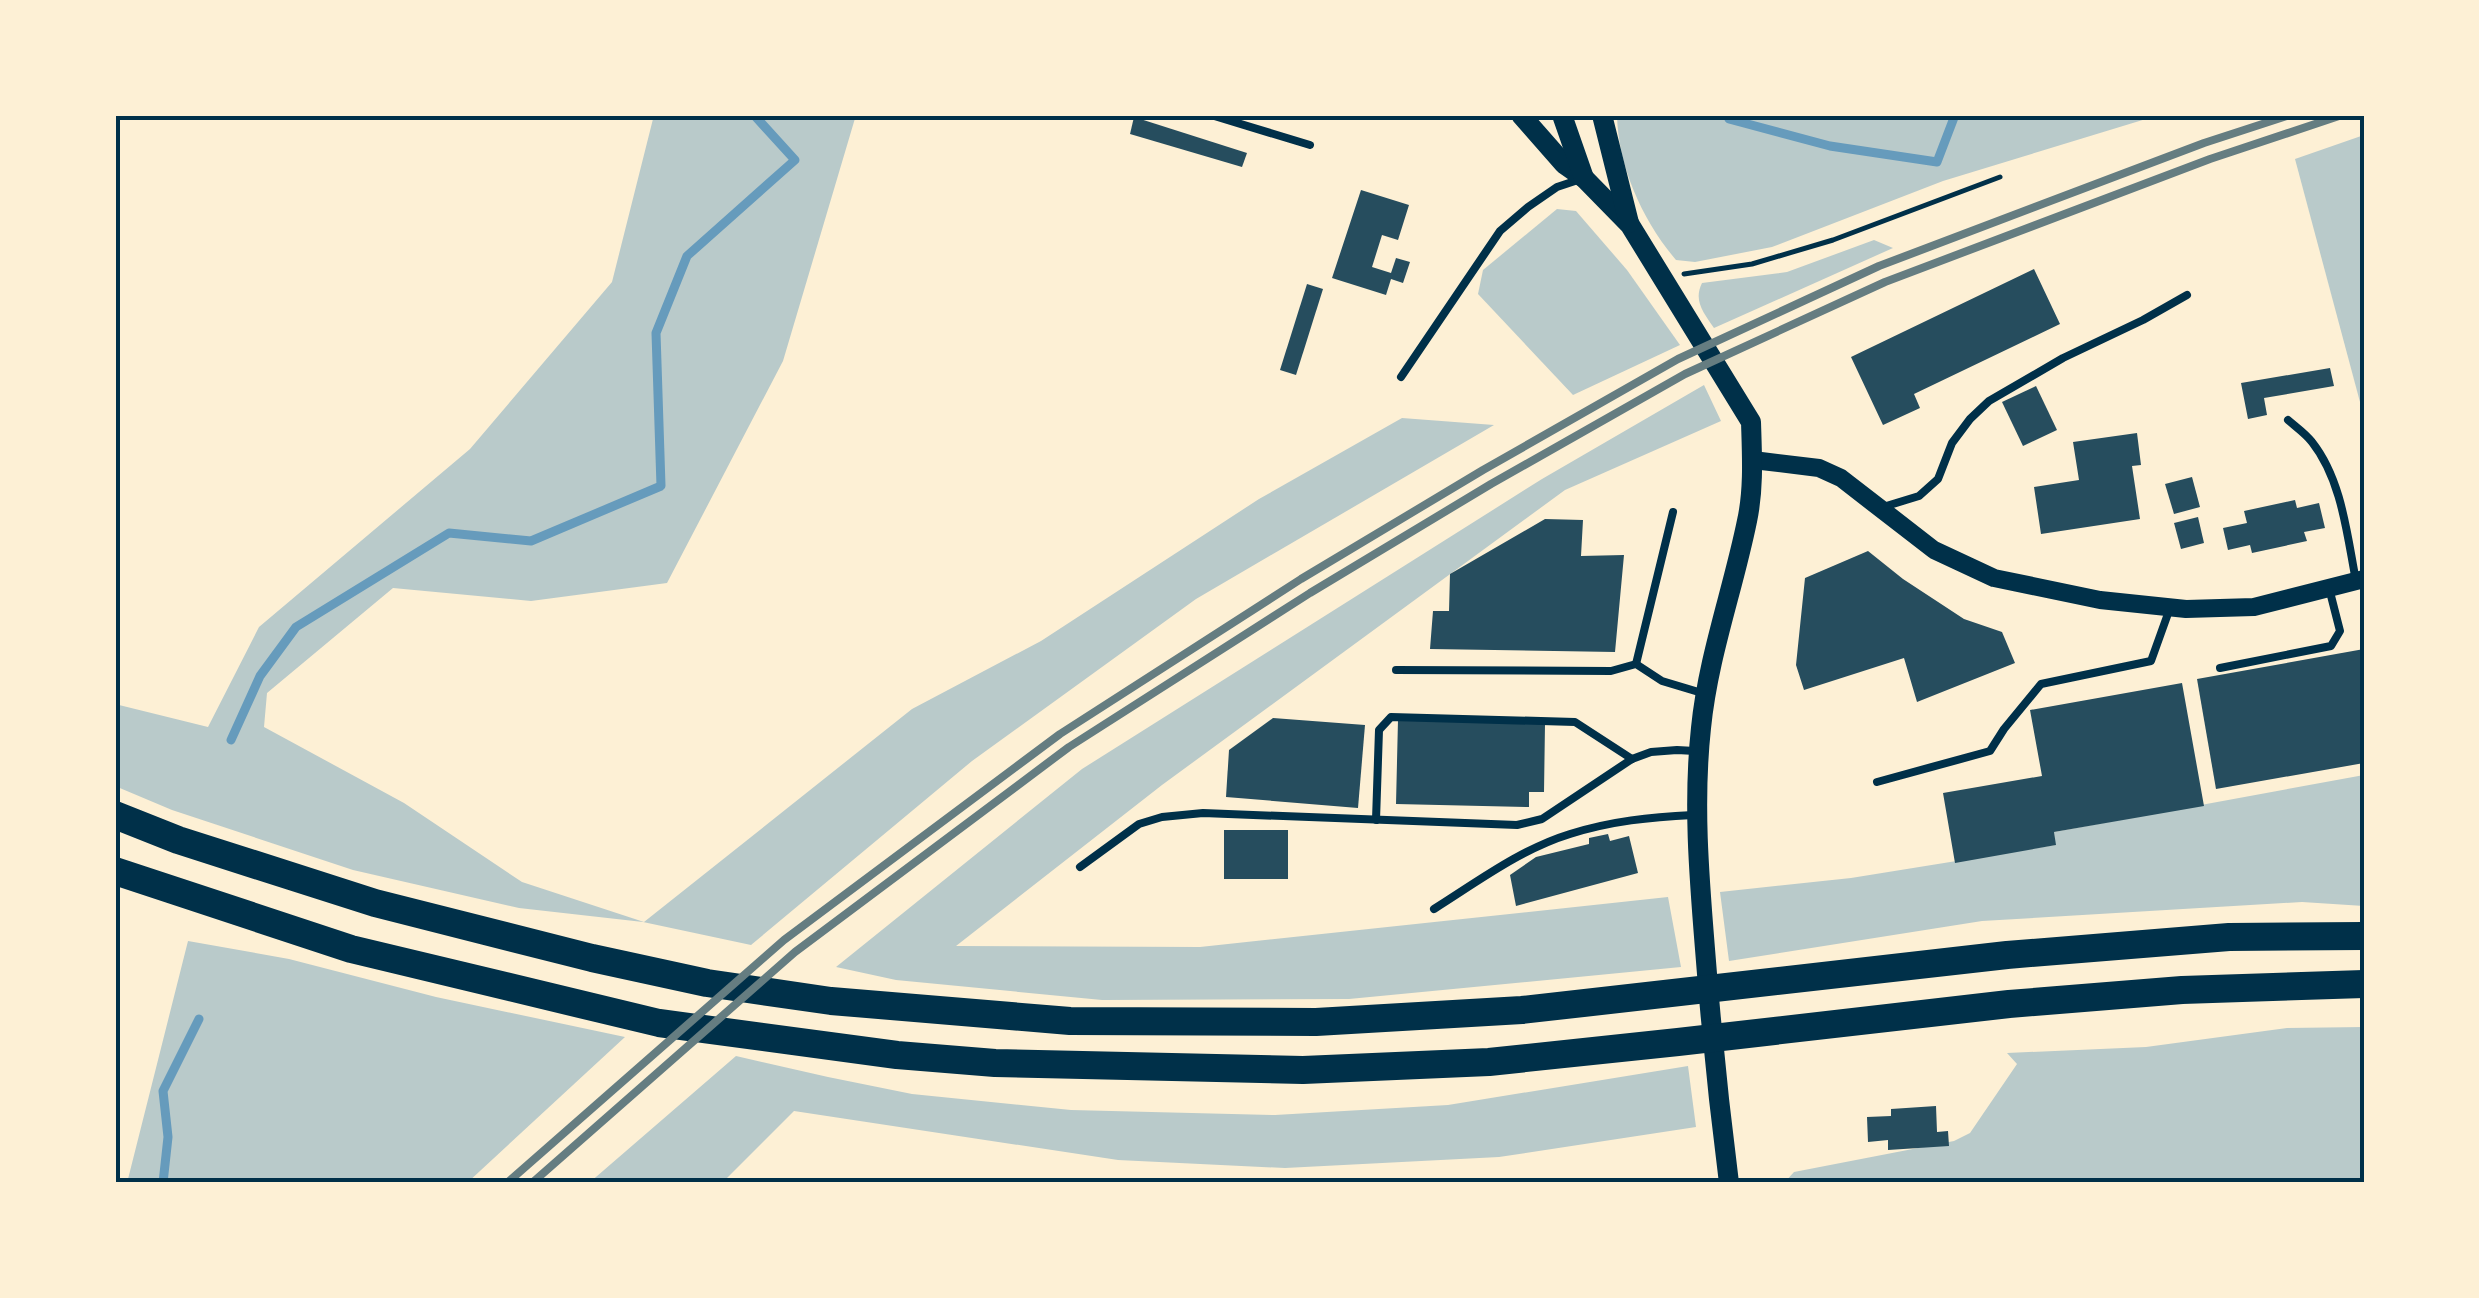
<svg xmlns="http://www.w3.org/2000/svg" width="2479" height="1298" viewBox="0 0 2479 1298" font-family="Overpass,sans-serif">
<rect width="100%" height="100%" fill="#fdf0d5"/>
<g fill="#b9caca">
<path d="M 654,115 L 856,115 L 783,361 L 667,583 L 531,601 L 393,588 L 267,693 L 264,727 L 404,803 L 522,882 L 644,922 L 912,709 L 1041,641 L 1259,499 L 1402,418 L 1494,425 L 1196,599 L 972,761 L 751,945 L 643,922 L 519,908 L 353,870 L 172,810 L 115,786 L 115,704 L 208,727 L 259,627 L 470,449 L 612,282 Z"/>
<path d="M 1617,115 L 2159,115 L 1943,181 L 1772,247 L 1695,262 L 1676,260 C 1643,221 1618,167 1617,115 Z"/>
<path d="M 2364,135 L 2364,417 L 2295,159 Z"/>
<path d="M 1557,209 L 1576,211 L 1627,270 L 1680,345 L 1573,395 L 1478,294 L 1483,270 Z"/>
<path d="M 1874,240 L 1893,248 L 1714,328 C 1704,313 1693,301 1702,283 L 1787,272 Z"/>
<path d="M 1704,385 L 1721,421 L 1565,490 L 1162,785 L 956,946 L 1200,947 L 1668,897 L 1681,967 L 1349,999 L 1102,1000 L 896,980 L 836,967 L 1082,769 L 1542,479 Z"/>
<path d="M 2364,775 L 2364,906 L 2302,902 L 1982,921 L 1729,961 L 1720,892 L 1851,878 L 2055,845 L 2054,832 Z"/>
<path d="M 188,941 L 289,959 L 436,997 L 625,1037 L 467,1183 L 127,1183 Z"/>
<path d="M 2364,1027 L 2364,1183 L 1784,1183 L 1794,1172 L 1954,1141 L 1970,1133 L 2017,1064 L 2007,1053 L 2146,1047 L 2287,1028 Z"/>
<path d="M 736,1056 L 828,1077 L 912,1094 L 1071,1110 L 1275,1115 L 1448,1105 L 1688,1066 L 1696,1127 L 1499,1157 L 1285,1168 L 1118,1160 L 794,1111 L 722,1183 L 589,1183 Z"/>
</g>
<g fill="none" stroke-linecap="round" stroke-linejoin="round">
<g stroke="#669bbc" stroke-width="9">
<path d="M 1729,119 L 1830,146 L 1937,162 L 1955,115"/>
<path d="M 231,740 L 260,676 L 296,627 L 449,533 L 531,541 L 661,486 L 656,333 L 687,256 L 795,160 L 754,115"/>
<path d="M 163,1183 L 168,1137 L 163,1091 L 199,1019"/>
</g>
</g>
<g fill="#264d5e">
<path d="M 1134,117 L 1247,153 L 1242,167 L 1130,134 Z"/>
<path d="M 1361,190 L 1409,205 L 1398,240 L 1382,235 L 1372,267 L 1391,273 L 1396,258 L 1410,262 L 1403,283 L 1391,279 L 1386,295 L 1332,278 Z"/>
<path d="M 2034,269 L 2060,324 L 1914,394 L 1920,408 L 1883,425 L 1851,357 Z"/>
<path d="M 1307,284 L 1323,289 L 1296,375 L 1280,370 Z"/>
<path d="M 2330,368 L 2334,386 L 2264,398 L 2267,415 L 2248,419 L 2241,383 Z"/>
<path d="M 2036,386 L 2057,430 L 2023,446 L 2002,402 Z"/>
<path d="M 2137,433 L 2141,465 L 2132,466 L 2140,519 L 2041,534 L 2034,487 L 2079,480 L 2073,442 Z"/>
<path d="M 2192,477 L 2200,507 L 2174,514 L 2165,484 Z"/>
<path d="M 2295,500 L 2297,508 L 2319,503 L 2325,528 L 2304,532 L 2307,541 L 2252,553 L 2250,545 L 2228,550 L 2223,528 L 2247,523 L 2244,511 Z"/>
<path d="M 2198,517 L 2204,543 L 2181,549 L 2174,523 Z"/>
<path d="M 1545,519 L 1583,520 L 1581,556 L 1624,555 L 1615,652 L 1430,649 L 1433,611 L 1449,611 L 1450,574 Z"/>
<path d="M 1868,551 L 1903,579 L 1964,619 L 2002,632 L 2015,663 L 1917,702 L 1904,658 L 1804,690 L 1796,665 L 1805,578 Z"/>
<path d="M 2364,649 L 2364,763 L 2216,789 L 2197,679 Z"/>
<path d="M 2182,683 L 2204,806 L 2054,832 L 2056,845 L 1955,863 L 1943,793 L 2042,776 L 2030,710 Z"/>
<path d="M 1273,718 L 1365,725 L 1358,808 L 1226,797 L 1229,750 Z"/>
<path d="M 1398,720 L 1545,724 L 1544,792 L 1529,792 L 1529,807 L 1396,804 Z"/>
<rect x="1224" y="830" width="64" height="49"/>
<path d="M 1608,834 L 1610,841 L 1629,836 L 1638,873 L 1516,906 L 1510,875 L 1536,857 L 1589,844 L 1589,838 Z"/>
<path d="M 1936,1106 L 1937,1132 L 1948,1131 L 1949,1146 L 1888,1150 L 1888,1140 L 1868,1142 L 1867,1117 L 1891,1116 L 1891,1109 Z"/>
</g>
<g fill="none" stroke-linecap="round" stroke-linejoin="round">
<path stroke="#003049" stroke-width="5" d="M 1684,274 L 1752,264 L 1833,240 L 2000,177"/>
<g stroke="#003049" stroke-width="8">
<path d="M 1211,115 L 1310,145"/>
<path d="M 1401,377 L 1500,231 L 1528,207 L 1557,187 L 1578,180"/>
<path d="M 2288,420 C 2296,427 2306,434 2312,442 C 2342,480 2347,535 2356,581"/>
<path d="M 1883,507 L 1919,496 L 1938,479 L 1952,443 L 1970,419 L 1989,401 L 2063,358 L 2143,320 L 2187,295"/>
<path d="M 1636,664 L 1673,512"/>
<path d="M 2220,668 L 2331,646 L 2340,631 L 2329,588"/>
<path d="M 1396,670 L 1611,671 L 1636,664 L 1662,681 L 1702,693"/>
<path d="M 1877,782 L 1990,751 L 2004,729 L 2041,684 L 2151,661 L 2170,608"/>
<path d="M 1376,820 L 1379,730 L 1391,717 L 1575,722 L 1632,759"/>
<path d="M 1080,867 L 1139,824 L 1162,817 L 1203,813 L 1517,825 L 1542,819 L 1632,759 L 1651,752 L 1677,750 L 1695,751"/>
<path d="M 1434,909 C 1477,882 1521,849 1570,834 C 1611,821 1651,817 1693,815"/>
</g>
<path stroke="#003049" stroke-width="18" d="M 1753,460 L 1819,468 L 1841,478 L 1934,550 L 1994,578 L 2100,600 L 2186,609 L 2254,607 L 2364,579"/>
<g stroke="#003049" stroke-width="20">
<path d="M 1521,115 L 1564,164 L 1584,178 L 1630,225 L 1751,422 C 1752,455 1754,489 1747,521 C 1733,590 1708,657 1701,728 C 1693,802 1699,875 1705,949 C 1711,1027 1719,1105 1729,1183"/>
<path d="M 1562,115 L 1584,178"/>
<path d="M 1602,115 L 1629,223"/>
</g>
<g stroke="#003049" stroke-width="28">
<path d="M 115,815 L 178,840 L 375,903 L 592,958 L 707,983 L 831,1001 L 1070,1021 L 1316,1022 L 1522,1010 L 2007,955 L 2229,937 L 2364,936"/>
<path d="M 115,871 L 351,949 L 659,1023 L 897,1055 L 995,1063 L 1303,1070 L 1489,1062 L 1678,1042 L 2009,1004 L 2182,990 L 2364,984"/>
</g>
<g stroke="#657d81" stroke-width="8">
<path d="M 507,1183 L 784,940 L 1060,734 L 1301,579 L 1483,470 L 1678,359 L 1879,266 L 2204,143 L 2290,115"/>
<path d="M 532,1183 L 795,952 L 1069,747 L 1310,593 L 1491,484 L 1685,374 L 1885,282 L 2210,159 L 2342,115"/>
</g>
</g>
<rect width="2479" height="1298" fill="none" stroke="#fdf0d5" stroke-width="235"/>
<rect x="118" y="118" width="2244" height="1062" fill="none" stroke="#003049" stroke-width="4"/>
</svg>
